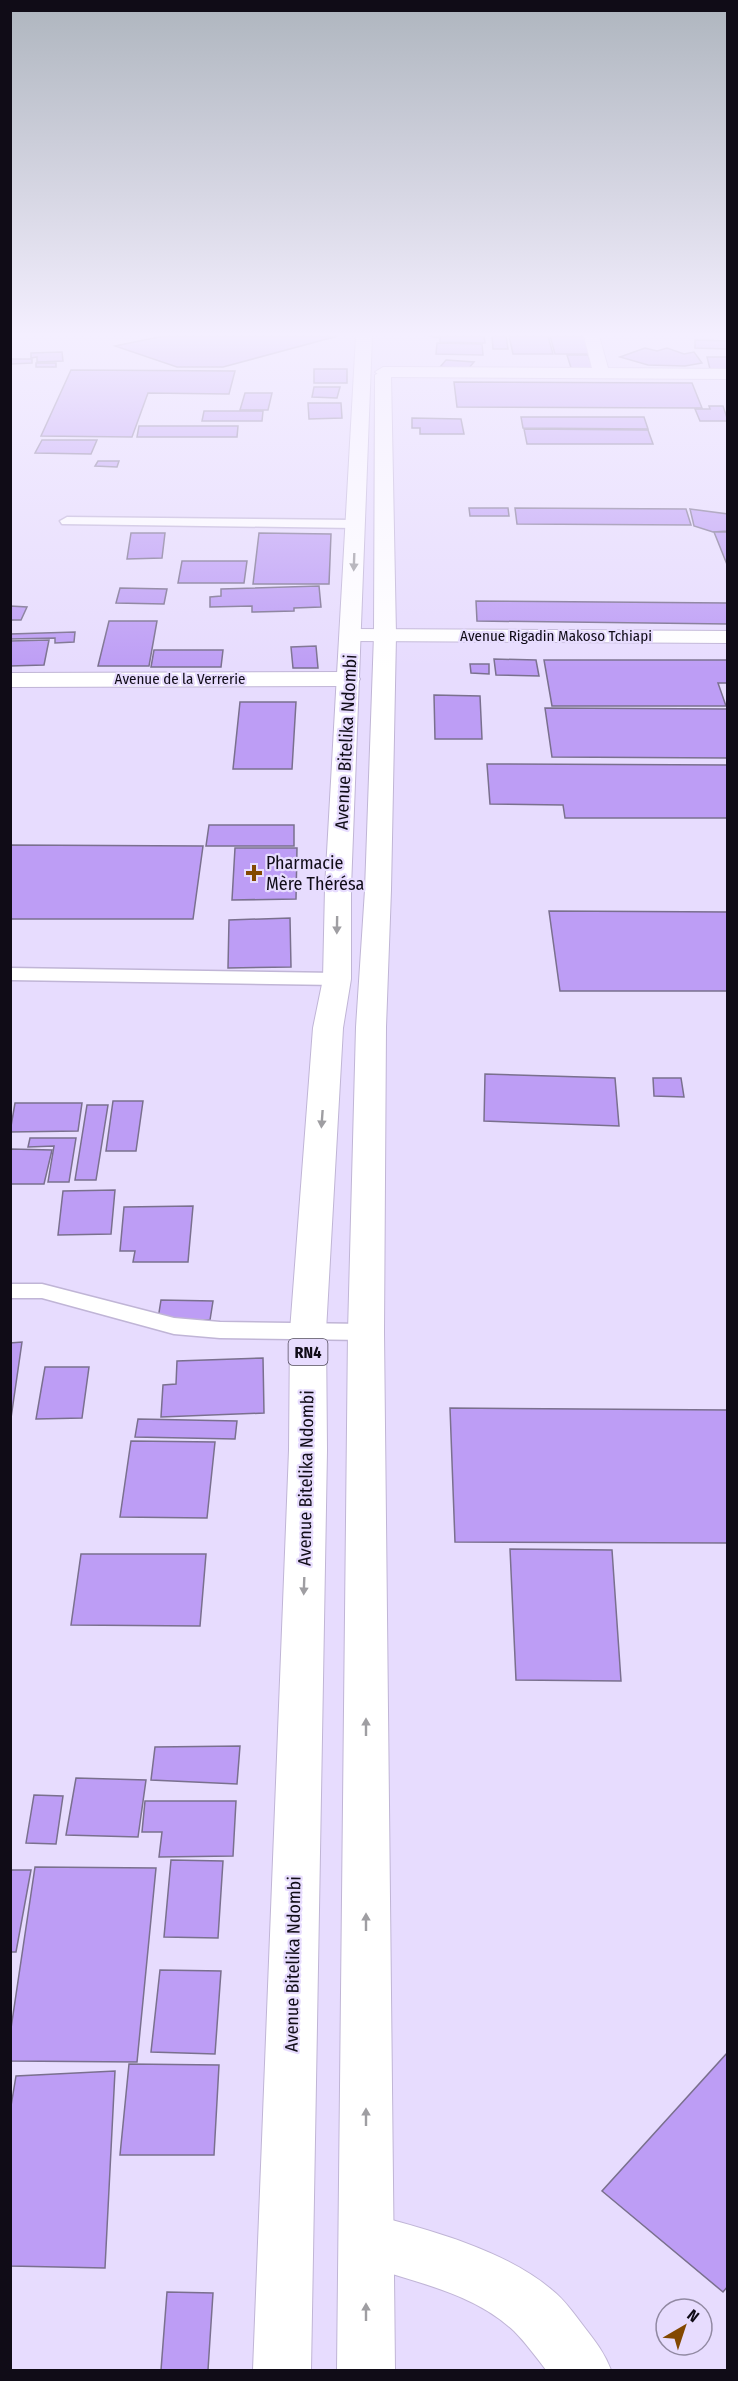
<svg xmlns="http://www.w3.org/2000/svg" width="738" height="2381" viewBox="0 0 738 2381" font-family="'Fira Sans Condensed',sans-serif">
<rect width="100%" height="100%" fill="#e7dcfe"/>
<g fill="#bd9df5" stroke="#7a708e" stroke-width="1.5">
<path d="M 164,336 L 338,336 L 223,367 L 177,367 L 115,346 Z"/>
<path d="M 429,336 L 484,336 L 485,343 L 440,342 L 440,338 Z"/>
<path d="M 492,336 L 506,336 L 508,349 L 493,349 Z"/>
<path d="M 509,336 L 548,336 L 553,354 L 513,354 Z"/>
<path d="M 550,336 L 589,336 L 595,354 L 555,354 Z"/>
<path d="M 695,340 L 728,341 L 728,349 L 695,348 Z"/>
<path d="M 437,343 L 482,344 L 483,355 L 436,354 Z"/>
<path d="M 645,348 L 657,351 L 667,348 L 684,354 L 694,352 L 702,363 L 685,366 L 648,365 L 620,357 Z"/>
<path d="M 62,352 L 63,361 L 37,362 L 37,357 L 31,358 L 31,353 Z"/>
<path d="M 567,355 L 588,355 L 594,371 L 572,371 Z"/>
<path d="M 707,357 L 728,357 L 728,370 L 710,369 Z"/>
<path d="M 10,359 L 32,359 L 32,363 L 10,364 Z"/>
<path d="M 446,360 L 474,362 L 468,369 L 440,367 Z"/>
<rect x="36" y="363" width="20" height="4"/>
<rect x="314" y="369" width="33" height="14"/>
<path d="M 71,370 L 235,371 L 229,394 L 148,393 L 132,437 L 41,436 Z"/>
<path d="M 454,382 L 692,383 L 702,408 L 457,407 Z"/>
<path d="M 314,387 L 340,387 L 337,398 L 312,397 Z"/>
<path d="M 245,393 L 272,393 L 268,410 L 240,410 Z"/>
<path d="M 308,403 L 341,403 L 342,418 L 309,419 Z"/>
<path d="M 709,406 L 723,406 L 728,421 L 700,421 L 695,409 L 710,409 Z"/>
<path d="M 204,411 L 263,411 L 262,421 L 202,421 Z"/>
<path d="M 521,417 L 644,417 L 648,429 L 523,428 Z"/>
<path d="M 412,418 L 461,419 L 464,434 L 420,434 L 420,428 L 412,428 Z"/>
<path d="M 139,426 L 238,426 L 237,437 L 137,437 Z"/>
<path d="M 524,429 L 648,430 L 653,444 L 527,444 Z"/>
<path d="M 42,440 L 97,440 L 91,454 L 35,453 Z"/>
<path d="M 98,461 L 119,461 L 117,467 L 95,466 Z"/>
<path d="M 469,508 L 508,508 L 509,516 L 470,516 Z"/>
<path d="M 515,508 L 686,509 L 691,525 L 517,524 Z"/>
<path d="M 690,509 L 728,514 L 728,531 L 713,532 L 694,526 Z"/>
<path d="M 714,532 L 728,532 L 728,567 Z"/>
<path d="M 131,533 L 165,533 L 162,558 L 127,559 Z"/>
<path d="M 259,533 L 331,534 L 329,584 L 253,584 Z"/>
<path d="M 182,561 L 247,561 L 244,583 L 178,583 Z"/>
<path d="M 319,586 L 321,607 L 294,608 L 294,611 L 252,612 L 252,606 L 210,607 L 210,597 L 221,596 L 221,589 Z"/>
<path d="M 120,588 L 167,589 L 164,604 L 116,603 Z"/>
<path d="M 476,601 L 728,603 L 728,624 L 477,621 Z"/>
<path d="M 10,606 L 27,607 L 21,620 L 10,620 Z"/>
<path d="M 109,621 L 157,621 L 149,666 L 98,666 Z"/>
<path d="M 75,632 L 74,642 L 55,643 L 55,638 L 10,639 L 10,634 Z"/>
<path d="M 49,640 L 44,665 L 10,666 L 10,641 Z"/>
<path d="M 316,646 L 318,668 L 293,668 L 291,647 Z"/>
<path d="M 154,650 L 223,650 L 221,667 L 151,667 Z"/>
<path d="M 494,659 L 536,660 L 539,676 L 496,675 Z"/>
<path d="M 544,660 L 727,660 L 728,683 L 718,683 L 726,706 L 552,706 Z"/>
<path d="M 470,664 L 489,664 L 489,674 L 471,673 Z"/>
<path d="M 434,695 L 480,696 L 482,739 L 435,739 Z"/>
<path d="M 240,702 L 296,702 L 292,769 L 233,769 Z"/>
<path d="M 545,708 L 727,709 L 728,758 L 552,757 Z"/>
<path d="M 487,764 L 728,765 L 728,818 L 565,818 L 563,805 L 490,804 Z"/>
<path d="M 209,825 L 294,825 L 294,846 L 206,846 Z"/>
<path d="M 10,845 L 203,846 L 193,919 L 10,919 Z"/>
<path d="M 235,848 L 297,848 L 296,899 L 232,900 Z"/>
<path d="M 549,911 L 728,912 L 728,991 L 560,991 Z"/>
<path d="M 290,918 L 291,967 L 228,968 L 229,920 Z"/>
<path d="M 485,1074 L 615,1078 L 619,1126 L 484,1121 Z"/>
<path d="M 653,1078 L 681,1078 L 684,1097 L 654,1096 Z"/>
<path d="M 113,1101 L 143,1101 L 136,1151 L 106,1151 Z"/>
<path d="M 15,1103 L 82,1103 L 78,1131 L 10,1132 Z"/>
<path d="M 87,1105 L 108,1105 L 96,1180 L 75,1180 Z"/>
<path d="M 30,1138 L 76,1138 L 69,1182 L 48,1182 L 54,1146 L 28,1147 Z"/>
<path d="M 10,1149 L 52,1150 L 44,1184 L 10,1184 Z"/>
<path d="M 115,1190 L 111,1234 L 58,1235 L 63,1191 Z"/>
<path d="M 193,1206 L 188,1262 L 133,1262 L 135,1251 L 120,1251 L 124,1207 Z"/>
<path d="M 161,1300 L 213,1301 L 210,1320 L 158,1319 Z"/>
<path d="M 22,1342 L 10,1425 L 10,1343 Z"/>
<path d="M 263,1358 L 264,1413 L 161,1417 L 163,1385 L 176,1384 L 177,1361 Z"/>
<path d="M 45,1367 L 89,1367 L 82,1418 L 36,1419 Z"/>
<path d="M 450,1408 L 728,1410 L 728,1543 L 455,1542 Z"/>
<path d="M 138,1419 L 237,1421 L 235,1439 L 135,1437 Z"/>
<path d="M 131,1441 L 215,1442 L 207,1518 L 120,1517 Z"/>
<path d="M 510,1549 L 612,1550 L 621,1681 L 516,1680 Z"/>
<path d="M 81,1554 L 206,1554 L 200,1626 L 71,1625 Z"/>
<path d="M 240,1746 L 237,1784 L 151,1780 L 155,1747 Z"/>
<path d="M 76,1778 L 146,1780 L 138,1837 L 66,1835 Z"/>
<path d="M 34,1795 L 63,1796 L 56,1844 L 26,1843 Z"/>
<path d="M 145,1801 L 236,1801 L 233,1856 L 159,1857 L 162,1832 L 142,1832 Z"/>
<path d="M 171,1860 L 223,1861 L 218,1938 L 164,1937 Z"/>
<path d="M 35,1867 L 156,1868 L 137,2062 L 10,2061 L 10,2035 Z"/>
<path d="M 10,1870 L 31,1870 L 16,1952 L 10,1952 Z"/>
<path d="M 160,1970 L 221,1971 L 215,2054 L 151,2052 Z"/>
<path d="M 728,2052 L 728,2286 L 723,2292 L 602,2191 Z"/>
<path d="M 129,2064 L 219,2065 L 214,2155 L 120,2155 Z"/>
<path d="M 115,2071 L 105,2268 L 10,2266 L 10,2112 L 16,2076 Z"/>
<path d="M 167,2292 L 213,2293 L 208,2370 L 161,2370 Z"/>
</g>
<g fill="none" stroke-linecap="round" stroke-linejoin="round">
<defs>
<g id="service">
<path d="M 67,517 L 355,520 L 362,524 L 355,528 L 62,524 L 60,521 Z"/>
<path d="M 10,968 L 337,973 L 344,975 L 347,979 L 344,983 L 337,985 L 10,980 Z"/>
<path d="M 10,1284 L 42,1284 L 174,1318 L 220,1322 L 366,1324 L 375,1326 L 378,1332 L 375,1338 L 366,1340 L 220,1338 L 174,1334 L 42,1298 L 10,1298 Z"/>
</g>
<g id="minor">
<path d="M 584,336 L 599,336 L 608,368 L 728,369 L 728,379 L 383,377 L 375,372 L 383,367 L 592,368 Z"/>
<path d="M 349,672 L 357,674 L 360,679 L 357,684 L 349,686 L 10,687 L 10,673 Z"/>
</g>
<g id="tertiary">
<path d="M 351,629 L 728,631 L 728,643 L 351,641 L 343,640 L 340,635 L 343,630 Z"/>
<path d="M 366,2213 C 426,2229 504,2249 552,2290 C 565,2300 575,2315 585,2328 C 596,2342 605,2354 611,2370 L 546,2370 C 536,2357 526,2343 514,2331 C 468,2288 403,2281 347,2259 L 339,2240 L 347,2221 Z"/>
</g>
<g id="trunk">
<path d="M 356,336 L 372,336 L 351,888 L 351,979 L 343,1028 L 326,1331 L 327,1450 L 311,2370 L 253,2370 L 289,1450 L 290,1331 L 313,1028 L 323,979 L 325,888 Z"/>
<path d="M 383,370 L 391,375 L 396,635 L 391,890 L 386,1027 L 384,1332 L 395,2370 L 337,2370 L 348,1332 L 356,1027 L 365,890 L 374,635 L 375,375 Z"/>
</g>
</defs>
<use href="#service" stroke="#c0b5d6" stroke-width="3"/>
<use href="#minor" stroke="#c0b5d6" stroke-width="2"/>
<use href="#tertiary" stroke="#c0b5d6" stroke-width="2"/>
<use href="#trunk" stroke="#c0b5d6" stroke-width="2"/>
<use href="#service" fill="#fff" fill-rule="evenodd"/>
<use href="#minor" fill="#fff" fill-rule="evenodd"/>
<use href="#tertiary" fill="#fff" fill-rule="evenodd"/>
<use href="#trunk" fill="#fff" fill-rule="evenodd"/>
</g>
<defs><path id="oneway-solid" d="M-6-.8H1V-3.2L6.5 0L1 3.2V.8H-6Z" transform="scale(1.5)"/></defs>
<g fill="#9f9ea2">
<use href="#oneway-solid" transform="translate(354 562) rotate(92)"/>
<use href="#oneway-solid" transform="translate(337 925) rotate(91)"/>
<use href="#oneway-solid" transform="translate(322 1119) rotate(94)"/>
<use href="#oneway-solid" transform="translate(304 1586) rotate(92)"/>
<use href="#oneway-solid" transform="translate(366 1727) rotate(-90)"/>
<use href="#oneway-solid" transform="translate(366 1922) rotate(-90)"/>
<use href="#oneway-solid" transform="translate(366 2117) rotate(-90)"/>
<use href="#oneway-solid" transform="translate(366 2312) rotate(-90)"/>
</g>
<linearGradient id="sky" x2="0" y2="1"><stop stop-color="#aeb5be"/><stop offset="0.5" stop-color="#f4efff"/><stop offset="1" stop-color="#f4efff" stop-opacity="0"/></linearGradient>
<rect width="738" height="669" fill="url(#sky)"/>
<path fill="#834800" stroke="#e7dcfe" stroke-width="2" d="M251 864h6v6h6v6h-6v6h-6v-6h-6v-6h6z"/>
<g text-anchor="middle" stroke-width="4.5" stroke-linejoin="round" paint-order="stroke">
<g font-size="15" fill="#100c17" stroke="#e7dcfe">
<text x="556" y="641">Avenue Rigadin Makoso Tchiapi</text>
<text x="180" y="684">Avenue de la Verrerie</text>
</g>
<rect fill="#e7dcfe" stroke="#504a5c" stroke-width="1.5" x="288.5" y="1339" width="39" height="26" rx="4.5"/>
<g font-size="16" font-weight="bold" fill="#100c17">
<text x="308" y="1358">RN4</text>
</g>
<g font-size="18" fill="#100c17" stroke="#e7dcfe">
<text transform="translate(346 742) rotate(-87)" y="6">Avenue Bitelika Ndombi</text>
<text transform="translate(306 1478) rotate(-89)" y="6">Avenue Bitelika Ndombi</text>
<text transform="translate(293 1964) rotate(-89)" y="6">Avenue Bitelika Ndombi</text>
</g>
<g font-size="18" fill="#100c17" stroke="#e7dcfe" text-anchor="start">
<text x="266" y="869">Pharmacie<tspan x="266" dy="21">Mère Thérésa</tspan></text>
</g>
</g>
<rect width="738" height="2381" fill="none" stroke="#100c17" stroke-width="24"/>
<g transform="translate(684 2327) rotate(39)"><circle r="28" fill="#e7dcfe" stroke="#9189a2" stroke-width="1.5"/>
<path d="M0-4.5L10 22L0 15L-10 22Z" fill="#834800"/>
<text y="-9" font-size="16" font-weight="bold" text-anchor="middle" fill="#100c17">N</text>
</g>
</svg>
